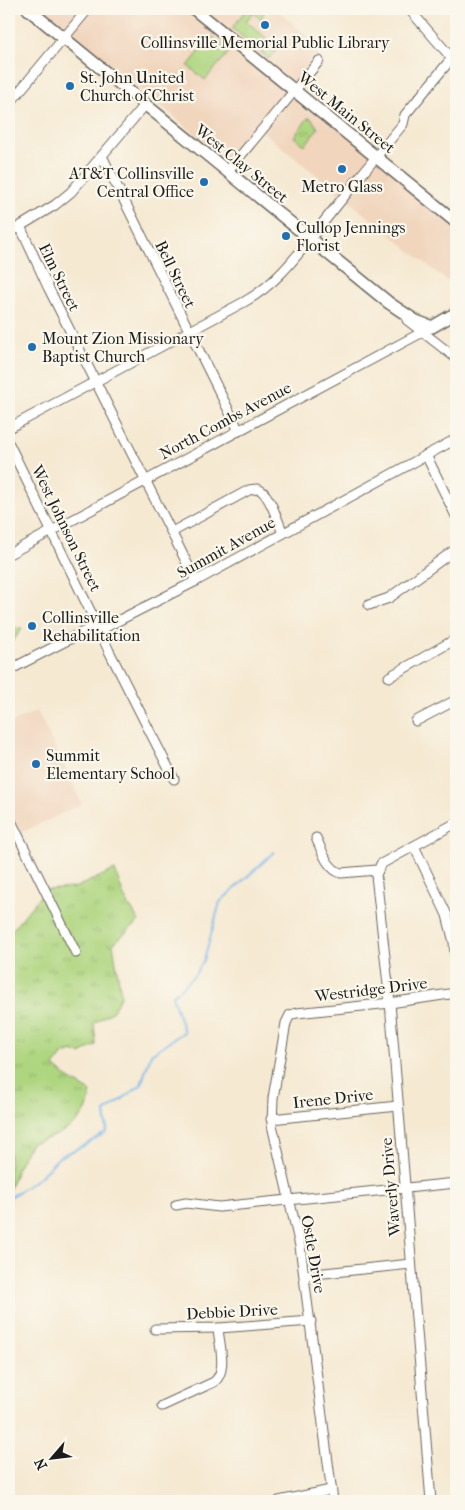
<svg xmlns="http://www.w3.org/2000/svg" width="465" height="1510" viewBox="0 0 465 1510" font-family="'IM FELL French Canon',serif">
<defs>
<pattern id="park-tufts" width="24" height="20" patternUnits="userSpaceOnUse" patternTransform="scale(1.25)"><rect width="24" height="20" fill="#aed57f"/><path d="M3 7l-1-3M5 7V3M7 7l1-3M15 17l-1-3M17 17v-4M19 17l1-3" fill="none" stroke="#95b66d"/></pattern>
</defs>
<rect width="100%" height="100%" fill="#fbf7ec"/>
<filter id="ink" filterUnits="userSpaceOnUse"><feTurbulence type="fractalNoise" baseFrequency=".02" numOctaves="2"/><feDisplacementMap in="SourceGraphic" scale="10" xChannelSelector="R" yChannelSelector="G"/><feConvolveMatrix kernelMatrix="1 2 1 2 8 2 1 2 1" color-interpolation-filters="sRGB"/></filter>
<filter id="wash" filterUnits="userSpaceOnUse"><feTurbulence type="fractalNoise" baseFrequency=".0096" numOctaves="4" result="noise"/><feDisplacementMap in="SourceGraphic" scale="20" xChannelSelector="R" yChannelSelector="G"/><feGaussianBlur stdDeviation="1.12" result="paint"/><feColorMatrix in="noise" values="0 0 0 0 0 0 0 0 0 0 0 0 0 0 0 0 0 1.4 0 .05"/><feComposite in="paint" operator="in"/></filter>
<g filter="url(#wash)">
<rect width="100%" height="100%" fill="#f5e9d2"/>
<g fill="#f1d5bd">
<path d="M 43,9 L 276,9 L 321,49 L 290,86 L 456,222 L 456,288 L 257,127 L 227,160 Z"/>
<path d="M 37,711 L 82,804 L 20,833 L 9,810 L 9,724 Z"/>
</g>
<g fill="#aed57f" stroke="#65784e">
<path d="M 247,9 L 257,10 L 259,9 L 264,12 L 261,19 L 253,13 L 246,21 L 276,46 L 275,52 L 269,59 L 232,28 Z"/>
<path d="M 212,36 L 230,51 L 205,80 L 188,66 Z"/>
<path d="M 13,628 L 22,629 L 10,645 L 9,630 Z"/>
</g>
<g fill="url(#park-tufts)" stroke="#65784e">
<path d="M 308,118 L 311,118 L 318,128 L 305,145 L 294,137 Z"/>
<path d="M 115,870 L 124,897 L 139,921 L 113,944 L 121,995 L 113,1011 L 94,1023 L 96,1045 L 80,1054 L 72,1051 L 62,1055 L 54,1066 L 69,1079 L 91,1092 C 90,1097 89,1103 87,1108 C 78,1128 51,1139 31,1143 L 20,1162 L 9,1190 L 9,1066 L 12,1047 L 9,1045 L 9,934 L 45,890 L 74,888 Z"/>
</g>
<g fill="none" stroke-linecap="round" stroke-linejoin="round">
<path stroke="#77b7eb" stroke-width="2" d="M 9,1198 L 39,1178 L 59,1157 L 85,1145 L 107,1132 L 105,1112 L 141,1085 L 151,1054 L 184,1032 L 172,996 L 194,976 L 204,960 L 220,902 L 274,852"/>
</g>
</g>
<g filter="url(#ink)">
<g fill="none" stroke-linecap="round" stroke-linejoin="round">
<defs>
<g id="minor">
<path d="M 409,9 L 456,63"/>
<path d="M 9,104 L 88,9"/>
<path d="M 102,156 L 239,431"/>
<path d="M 227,172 L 319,61"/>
<path d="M 20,226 L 48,287 L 196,581"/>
<path d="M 9,233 L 55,205 L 71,192 L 145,105"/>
<path d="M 407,320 L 456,358"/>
<path d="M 9,428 L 244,302 C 280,282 301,250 326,219 C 352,187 377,155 403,124 L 405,115 L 456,53"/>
<path d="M 9,444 L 97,625 L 102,629"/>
<path d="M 426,455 L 456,516"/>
<path d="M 172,532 L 249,490 C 249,490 256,489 257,489 C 269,490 278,523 283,533"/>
<path d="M 9,554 L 432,327"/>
<path d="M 369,605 L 389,598 L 456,549"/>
<path d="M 102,629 L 196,581 L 456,439"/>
<path d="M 102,629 L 102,636 L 109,651 L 174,779"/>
<path d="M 9,670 L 97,625"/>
<path d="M 389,677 L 456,639"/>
<path d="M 416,721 L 456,700"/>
<path d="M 9,817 L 76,953"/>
<path d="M 316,838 C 322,850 327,869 341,873 L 377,870"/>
<path d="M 414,846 L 447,915 L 454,942 L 456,964"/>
<path d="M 271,1119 L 398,1106"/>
<path d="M 176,1205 L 186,1203 L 219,1207 L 456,1183"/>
<path d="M 305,1275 L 411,1264"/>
<path d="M 155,1329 L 219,1328 L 311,1321"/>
<path d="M 162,1406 L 214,1382 C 228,1371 219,1344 218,1328"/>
<path d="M 279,1501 L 331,1490"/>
<path d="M 333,1501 L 300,1246 L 272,1125 L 273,1098 L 286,1023 L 290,1015 L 297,1013 L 390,1003 L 456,993"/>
<path d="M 431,1501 L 390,1003 L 376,875 L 381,864 L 456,823"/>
</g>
<g id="major">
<path d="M 28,9 L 389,303 L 416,321 L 432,327 L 456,313"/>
<path d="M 194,9 L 456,222"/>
</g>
</defs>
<use href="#minor" stroke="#68645c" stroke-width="11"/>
<use href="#major" stroke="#68645c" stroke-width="14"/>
<use href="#minor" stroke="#fff" stroke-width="9"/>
<use href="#major" stroke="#fff" stroke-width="11"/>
</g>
</g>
<g fill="#1f6fb2" stroke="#fbf7ec" stroke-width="2">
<circle cx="265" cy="25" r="5"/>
<circle cx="70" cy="86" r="5"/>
<circle cx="342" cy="169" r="5"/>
<circle cx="204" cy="182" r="5"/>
<circle cx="286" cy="236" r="5"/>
<circle cx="32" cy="347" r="5"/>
<circle cx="32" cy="626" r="5"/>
<circle cx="36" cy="764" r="5"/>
</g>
<g text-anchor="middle" stroke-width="4.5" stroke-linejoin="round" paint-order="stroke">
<g font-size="16" fill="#1c1c1c" stroke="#fbf7ec" text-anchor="start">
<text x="265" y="48" text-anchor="middle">Collinsville Memorial Public Library</text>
<text x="80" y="83">St. John United<tspan x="80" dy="18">Church of Christ</tspan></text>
<text x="194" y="179" text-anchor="end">AT&amp;T Collinsville<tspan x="194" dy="18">Central Office</tspan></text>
<text x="342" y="192" text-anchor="middle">Metro Glass</text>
<text x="296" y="233">Cullop Jennings<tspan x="296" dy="18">Florist</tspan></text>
<text x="42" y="344">Mount Zion Missionary<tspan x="42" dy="18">Baptist Church</tspan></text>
<text x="42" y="623">Collinsville<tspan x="42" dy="18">Rehabilitation</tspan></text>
<text x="46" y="761">Summit<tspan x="46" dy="18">Elementary School</tspan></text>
</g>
<g font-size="16" fill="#1c1c1c" stroke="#fbf7ec">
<text transform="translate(347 112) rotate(39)" y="6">West Main Street</text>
<text transform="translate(242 163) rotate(39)" y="6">West Clay Street</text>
<text transform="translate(176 274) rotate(64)" y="6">Bell Street</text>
<text transform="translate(60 277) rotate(64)" y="6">Elm Street</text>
<text transform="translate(225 420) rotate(-28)" y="6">North Combs Avenue</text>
<text transform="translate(67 528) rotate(64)" y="6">West Johnson Street</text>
<text transform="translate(226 547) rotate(-29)" y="6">Summit Avenue</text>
<text transform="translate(371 989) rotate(-7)" y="6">Westridge Drive</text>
<text transform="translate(333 1098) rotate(-6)" y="6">Irene Drive</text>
<text transform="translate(390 1187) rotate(-95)" y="6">Waverly Drive</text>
<text transform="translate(314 1254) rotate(80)" y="6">Ostle Drive</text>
<text transform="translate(232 1311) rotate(-3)" y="6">Debbie Drive</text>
</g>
</g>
<rect width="465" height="1510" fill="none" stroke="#fbf7ec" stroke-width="30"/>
<g transform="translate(52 1458) rotate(242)" stroke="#fbf7ec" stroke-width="4" paint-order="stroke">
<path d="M0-4L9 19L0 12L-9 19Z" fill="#1c1c1c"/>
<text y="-8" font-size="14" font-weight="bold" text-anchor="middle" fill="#1c1c1c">N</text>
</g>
</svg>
